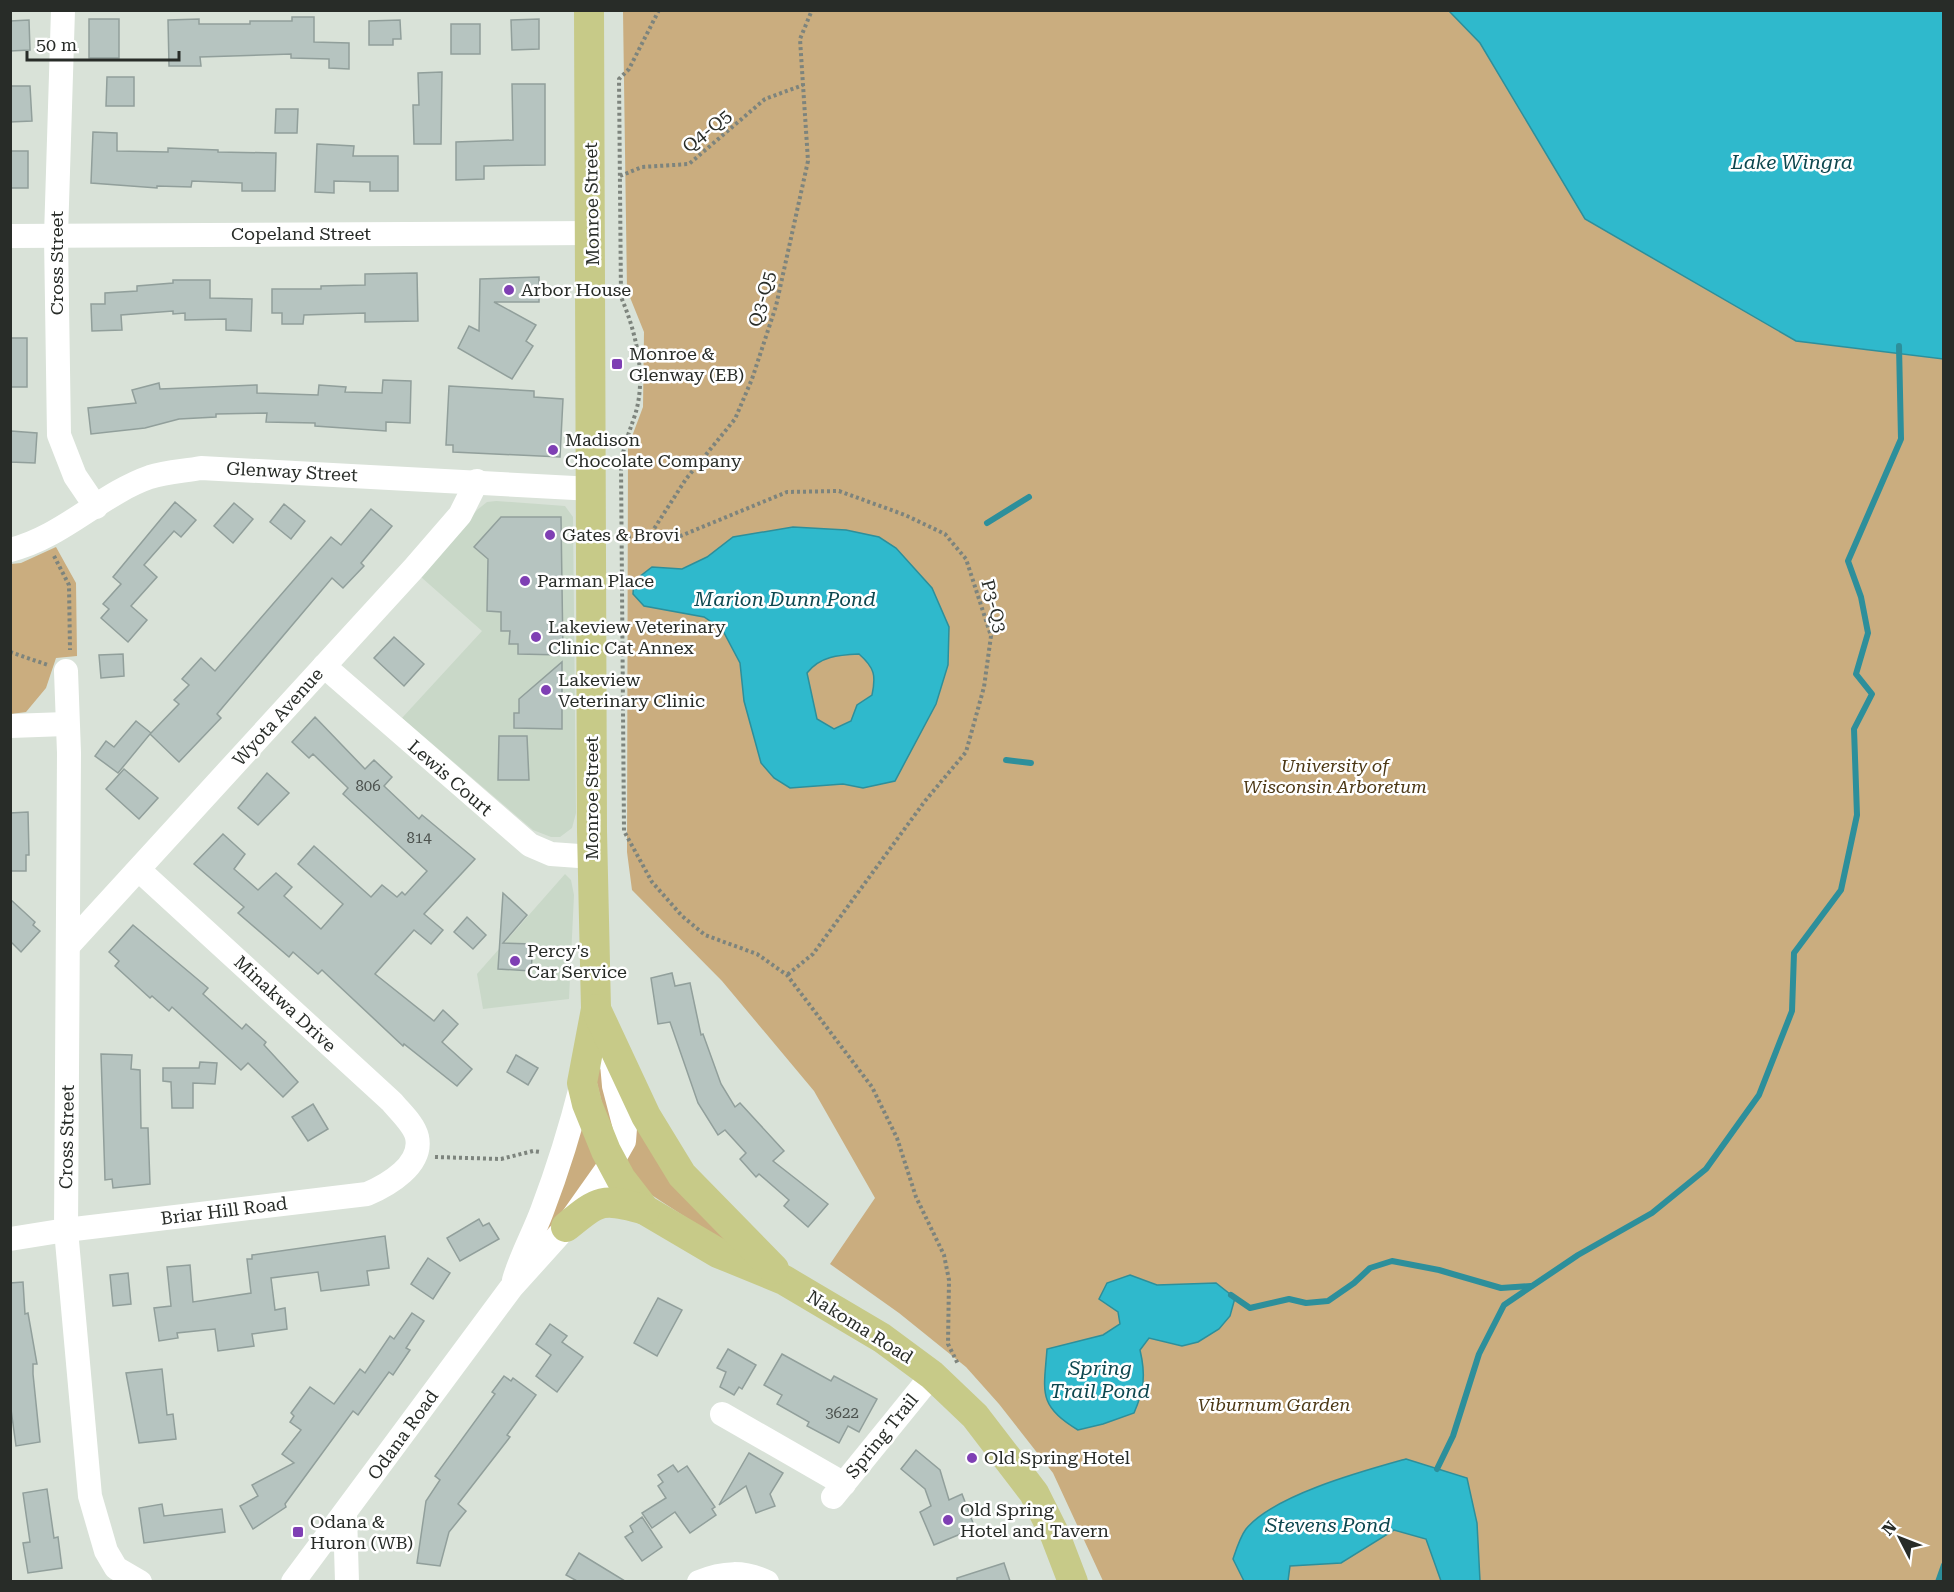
<svg xmlns="http://www.w3.org/2000/svg" width="1954" height="1592" viewBox="0 0 1954 1592" font-family="'Roboto Serif',serif">
<rect width="100%" height="100%" fill="#d9e2d8"/>
<g fill="#c9d8c8">
<path d="M 496,501 L 565,506 L 573,517 L 576,813 L 572,828 L 560,837 L 551,837 L 533,830 L 402,718 L 482,631 L 421,577 L 477,510 L 487,502 Z"/>
<path d="M 565,874 L 571,880 L 574,895 L 569,999 L 483,1009 L 477,974 Z"/>
</g>
<g fill="#caad7f">
<path d="M 623,11 L 1449,11 L 1796,341 L 1943,359 L 1943,1581 L 1103,1581 L 1053,1473 L 999,1404 L 966,1367 L 899,1313 L 830,1264 L 875,1198 L 814,1091 L 722,981 L 632,890 L 627,852 L 628,447 L 643,407 L 644,332 L 627,290 Z"/>
<path d="M 56,547 L 76,583 L 77,656 L 56,658 L 46,688 L 26,712 L 11,714 L 11,564 L 21,563 Z"/>
<path d="M 615,1058 L 739,1252 L 647,1192 L 625,1161 Z"/>
<path d="M 601,1069 L 615,1112 L 611,1140 L 596,1079 L 596,1070 Z"/>
<path d="M 582,1114 L 603,1163 L 542,1241 Z"/>
</g>
<g fill="#2fb9cc" stroke="#2d8f9b" stroke-width="1.5" fill-rule="evenodd">
<path d="M 1449,11 L 1943,11 L 1943,359 L 1796,341 L 1585,219 L 1480,43 Z"/>
<path d="M 793,527 L 846,530 L 879,537 L 896,548 L 932,588 L 949,627 L 948,665 L 936,704 L 895,781 L 863,788 L 843,784 L 790,788 L 774,778 L 761,763 L 744,701 L 740,663 L 722,629 L 704,617 L 644,606 L 633,594 L 634,581 L 652,567 L 682,569 L 707,557 L 733,537 ZM 859,654 C 875,668 876,676 872,695 L 857,705 L 851,721 L 834,729 L 817,719 L 807,673 C 820,656 839,655 859,654 Z"/>
<path d="M 1130,1275 L 1157,1285 L 1216,1283 L 1235,1298 L 1230,1316 L 1219,1329 L 1198,1342 L 1182,1346 L 1149,1338 L 1140,1350 C 1146,1375 1144,1390 1134,1413 L 1103,1424 L 1078,1430 C 1037,1406 1044,1391 1047,1349 L 1103,1335 L 1120,1324 L 1118,1312 L 1099,1299 L 1107,1283 Z"/>
<path d="M 1406,1459 L 1467,1478 L 1477,1523 L 1480,1581 L 1441,1581 L 1426,1539 L 1394,1530 L 1341,1563 L 1290,1566 L 1288,1581 L 1244,1581 L 1233,1559 C 1236,1550 1240,1537 1246,1529 C 1274,1495 1363,1471 1406,1459 Z"/>
</g>
<g fill="none" stroke-linecap="round" stroke-linejoin="round">
<g stroke="#2d8f9b" stroke-width="6">
<path d="M 987,523 L 1029,497"/>
<path d="M 1006,760 L 1031,763"/>
<path d="M 1231,1295 L 1250,1308 L 1289,1299 L 1306,1303 L 1328,1301 L 1354,1283 L 1370,1268 L 1392,1261 L 1439,1270 L 1501,1288 L 1531,1286"/>
<path d="M 1437,1469 L 1453,1436 L 1479,1354 L 1504,1305 L 1578,1255 L 1652,1213 L 1706,1169 L 1759,1095 L 1792,1011 L 1794,953 L 1841,890 L 1857,815 L 1854,729 L 1872,694 L 1856,674 L 1868,633 L 1861,597 L 1848,561 L 1901,439 L 1899,346"/>
<path d="M 1938,1582 L 1944,1565"/>
</g>
</g>
<g fill="#b6c4c0" stroke="#919f9b" stroke-width="1.5">
<path d="M 292,17 L 314,17 L 314,42 L 349,43 L 349,69 L 329,68 L 329,59 L 291,58 L 291,54 L 200,57 L 201,66 L 169,66 L 168,20 L 199,19 L 199,24 L 250,24 L 250,21 L 292,21 Z"/>
<rect x="89" y="19" width="30" height="39"/>
<path d="M 539,19 L 539,49 L 512,50 L 511,20 Z"/>
<path d="M 29,20 L 30,50 L 10,51 L 10,21 Z"/>
<path d="M 400,20 L 401,39 L 393,39 L 393,45 L 369,45 L 369,21 Z"/>
<rect x="451" y="24" width="29" height="30"/>
<path d="M 442,72 L 441,144 L 414,144 L 413,105 L 419,105 L 418,73 Z"/>
<path d="M 107,77 L 134,77 L 134,106 L 106,106 Z"/>
<path d="M 512,84 L 545,84 L 545,165 L 484,166 L 484,179 L 456,180 L 456,142 L 513,140 Z"/>
<path d="M 10,86 L 30,86 L 32,121 L 10,122 Z"/>
<path d="M 276,109 L 298,109 L 297,133 L 275,133 Z"/>
<path d="M 93,132 L 117,133 L 117,151 L 168,152 L 168,148 L 218,150 L 218,152 L 276,153 L 275,191 L 242,191 L 242,183 L 192,181 L 191,187 L 157,186 L 157,188 L 91,183 Z"/>
<path d="M 317,144 L 354,146 L 353,156 L 398,156 L 398,191 L 370,191 L 370,182 L 334,181 L 334,193 L 315,192 Z"/>
<rect x="10" y="151" width="18" height="37"/>
<path d="M 417,273 L 418,321 L 365,322 L 365,313 L 304,315 L 303,324 L 282,324 L 282,313 L 272,313 L 272,289 L 321,289 L 321,286 L 365,285 L 365,274 Z"/>
<path d="M 539,277 L 539,302 L 494,302 L 536,325 L 526,341 L 533,346 L 512,379 L 458,348 L 469,326 L 479,331 L 480,279 Z"/>
<path d="M 173,280 L 210,280 L 210,298 L 252,299 L 251,331 L 226,330 L 226,319 L 185,320 L 185,313 L 173,314 L 173,311 L 121,315 L 122,330 L 92,331 L 91,304 L 105,304 L 105,293 L 137,291 L 137,286 L 173,283 Z"/>
<rect x="10" y="338" width="17" height="49"/>
<path d="M 383,380 L 411,381 L 410,423 L 386,422 L 386,431 L 315,426 L 315,423 L 266,422 L 267,413 L 216,414 L 216,417 L 179,419 L 145,428 L 91,434 L 88,408 L 136,403 L 132,390 L 159,383 L 160,389 L 257,385 L 257,393 L 318,395 L 319,385 L 346,387 L 345,392 L 382,393 Z"/>
<path d="M 449,386 L 534,391 L 534,397 L 563,399 L 560,457 L 453,452 L 453,445 L 446,445 Z"/>
<path d="M 11,431 L 37,433 L 35,463 L 10,462 Z"/>
<path d="M 175,502 L 196,520 L 181,537 L 174,531 L 144,565 L 157,577 L 131,606 L 147,620 L 128,642 L 101,618 L 109,609 L 103,604 L 121,584 L 113,577 Z"/>
<path d="M 234,503 L 253,519 L 233,543 L 214,526 Z"/>
<path d="M 284,504 L 305,521 L 291,539 L 270,522 Z"/>
<path d="M 371,509 L 392,526 L 361,563 L 364,566 L 343,588 L 332,578 L 217,714 L 221,718 L 179,762 L 150,734 L 118,773 L 95,756 L 106,741 L 114,747 L 136,721 L 151,733 L 179,704 L 174,700 L 189,685 L 182,679 L 201,658 L 215,671 L 331,537 L 341,545 Z"/>
<path d="M 501,517 L 561,517 L 563,655 L 518,654 L 518,644 L 509,644 L 510,631 L 501,631 L 501,612 L 487,611 L 488,559 L 474,547 Z"/>
<path d="M 394,637 L 424,664 L 404,686 L 374,658 Z"/>
<path d="M 123,654 L 124,676 L 101,678 L 99,655 Z"/>
<path d="M 562,662 L 562,729 L 514,728 L 514,713 L 519,713 L 519,699 Z"/>
<path d="M 315,717 L 365,769 L 374,760 L 392,777 L 384,786 L 419,819 L 422,815 L 475,859 L 424,914 L 443,930 L 431,944 L 414,930 L 375,974 L 434,1021 L 443,1010 L 458,1024 L 442,1042 L 472,1069 L 457,1086 L 404,1044 L 403,1046 L 322,970 L 318,974 L 293,952 L 289,957 L 238,913 L 244,907 L 194,864 L 223,834 L 245,854 L 234,869 L 258,890 L 276,873 L 292,887 L 284,896 L 321,929 L 343,904 L 298,864 L 314,846 L 371,897 L 382,885 L 397,897 L 402,892 L 405,895 L 427,871 L 343,794 L 348,788 L 313,754 L 309,758 L 292,742 Z"/>
<path d="M 499,736 L 527,736 L 529,780 L 498,780 Z"/>
<path d="M 124,769 L 158,798 L 139,819 L 106,789 Z"/>
<path d="M 267,773 L 289,793 L 258,825 L 238,808 Z"/>
<path d="M 28,812 L 29,855 L 26,855 L 26,871 L 10,871 L 10,813 Z"/>
<path d="M 503,893 L 527,915 L 503,943 L 533,944 L 531,971 L 498,969 Z"/>
<path d="M 10,899 L 35,922 L 33,925 L 40,931 L 21,952 L 10,941 Z"/>
<path d="M 467,917 L 486,935 L 473,949 L 454,932 Z"/>
<path d="M 133,925 L 208,988 L 203,994 L 242,1029 L 246,1024 L 266,1042 L 264,1045 L 298,1082 L 283,1097 L 248,1063 L 241,1070 L 172,1007 L 169,1011 L 152,996 L 150,998 L 115,966 L 119,961 L 109,952 Z"/>
<path d="M 672,973 L 675,986 L 690,983 L 701,1035 L 703,1034 L 721,1084 L 735,1107 L 740,1103 L 784,1151 L 773,1161 L 828,1204 L 808,1227 L 784,1206 L 789,1200 L 759,1174 L 756,1177 L 740,1159 L 746,1153 L 725,1130 L 718,1135 L 698,1103 L 670,1022 L 658,1024 L 651,978 Z"/>
<path d="M 101,1054 L 132,1055 L 131,1069 L 140,1070 L 141,1128 L 148,1128 L 150,1184 L 113,1188 L 112,1179 L 105,1180 Z"/>
<path d="M 516,1055 L 538,1068 L 528,1085 L 507,1072 Z"/>
<path d="M 200,1062 L 217,1063 L 215,1084 L 193,1083 L 193,1108 L 172,1108 L 171,1082 L 163,1081 L 163,1068 L 199,1068 Z"/>
<path d="M 313,1104 L 328,1129 L 308,1141 L 292,1117 Z"/>
<path d="M 479,1219 L 483,1226 L 489,1223 L 499,1239 L 460,1261 L 447,1238 Z"/>
<path d="M 385,1236 L 389,1268 L 367,1271 L 369,1285 L 321,1291 L 318,1272 L 271,1278 L 275,1310 L 285,1308 L 287,1329 L 252,1334 L 254,1346 L 218,1351 L 215,1329 L 177,1333 L 178,1338 L 159,1341 L 154,1308 L 171,1306 L 167,1267 L 190,1265 L 193,1302 L 251,1293 L 247,1259 L 252,1259 L 252,1255 Z"/>
<path d="M 428,1258 L 450,1273 L 433,1299 L 411,1284 Z"/>
<path d="M 128,1273 L 131,1304 L 113,1306 L 110,1275 Z"/>
<path d="M 23,1282 L 25,1314 L 28,1313 L 37,1364 L 33,1364 L 33,1374 L 40,1442 L 16,1446 L 10,1402 L 10,1283 Z"/>
<path d="M 658,1298 L 682,1310 L 657,1356 L 634,1343 Z"/>
<path d="M 412,1313 L 424,1321 L 406,1348 L 410,1350 L 393,1375 L 389,1372 L 358,1415 L 353,1411 L 285,1504 L 286,1507 L 253,1529 L 240,1506 L 258,1496 L 252,1485 L 294,1463 L 282,1454 L 301,1430 L 290,1422 L 294,1416 L 291,1413 L 310,1387 L 334,1404 L 360,1369 L 365,1373 L 390,1336 L 394,1339 Z"/>
<path d="M 550,1324 L 567,1336 L 562,1342 L 583,1357 L 557,1392 L 536,1376 L 551,1355 L 536,1344 Z"/>
<path d="M 728,1349 L 756,1365 L 742,1389 L 739,1387 L 734,1395 L 720,1387 L 726,1372 L 717,1368 Z"/>
<path d="M 782,1354 L 831,1381 L 834,1376 L 877,1399 L 859,1432 L 848,1426 L 839,1443 L 807,1426 L 809,1422 L 777,1404 L 782,1395 L 764,1385 Z"/>
<path d="M 162,1369 L 167,1415 L 173,1414 L 176,1439 L 139,1443 L 126,1373 Z"/>
<path d="M 504,1376 L 511,1381 L 513,1378 L 536,1395 L 507,1435 L 510,1437 L 458,1504 L 466,1511 L 449,1532 L 440,1566 L 417,1563 L 426,1501 L 440,1480 L 435,1476 L 495,1394 L 492,1392 Z"/>
<path d="M 916,1450 L 940,1470 L 949,1500 L 962,1494 L 975,1528 L 934,1545 L 920,1512 L 931,1506 L 925,1489 L 901,1469 Z"/>
<path d="M 749,1453 L 783,1473 L 770,1494 L 775,1506 L 756,1513 L 746,1486 L 719,1505 Z"/>
<path d="M 673,1465 L 678,1472 L 687,1466 L 715,1507 L 712,1509 L 716,1515 L 690,1533 L 675,1512 L 652,1528 L 642,1513 L 666,1498 L 658,1486 L 663,1482 L 658,1475 Z"/>
<path d="M 47,1489 L 54,1538 L 58,1537 L 62,1568 L 28,1573 L 23,1543 L 30,1542 L 23,1493 Z"/>
<path d="M 162,1504 L 164,1516 L 222,1509 L 225,1532 L 144,1543 L 139,1508 Z"/>
<path d="M 642,1517 L 662,1547 L 642,1561 L 625,1537 L 633,1532 L 630,1526 Z"/>
<path d="M 579,1553 L 625,1581 L 577,1581 L 566,1575 Z"/>
<path d="M 1004,1563 L 1010,1581 L 957,1581 L 957,1578 Z"/>
</g>
<g fill="none" stroke-linecap="round" stroke-linejoin="round">
<g stroke="#7d847d" stroke-width="4" stroke-dasharray="3 3" stroke-linecap="butt">
<path d="M 659,10 L 629,69 L 619,79 L 621,297 C 636,332 647,377 635,415 C 629,433 624,444 621,464 L 624,831 L 652,882 L 682,916 L 705,935 L 757,954 L 787,975 L 872,1087 L 897,1138 L 916,1197 L 944,1255 L 949,1280 L 948,1344 L 958,1364"/>
<path d="M 620,176 L 642,167 L 689,164 L 765,99 L 803,85"/>
<path d="M 650,535 L 678,537 L 787,492 L 839,491 L 905,515 L 945,534 L 966,559 L 991,636 L 984,687 L 966,752 L 925,801 L 813,954 L 787,975"/>
<path d="M 622,537 L 650,535 L 686,479 L 735,419 L 752,379 L 776,306 L 808,161 L 800,39 L 812,10"/>
<path d="M 54,556 L 69,585 L 70,650"/>
<path d="M 10,652 L 48,665"/>
<path d="M 435,1157 L 501,1159 L 533,1151 L 540,1152"/>
</g>
<g stroke="#fff" stroke-width="24">
<path d="M 63,10 L 56,236 L 59,435 L 75,476 L 96,507"/>
<path d="M 10,236 L 592,233"/>
<path d="M 10,550 C 63,537 101,494 150,477 C 166,472 185,471 201,468 L 593,489"/>
<path d="M 324,666 L 530,845 L 551,854 L 593,857"/>
<path d="M 66,671 L 69,753 L 66,1230 L 90,1496 L 106,1551 L 116,1568 L 140,1582"/>
<path d="M 10,726 L 66,724"/>
<path d="M 69,945 L 414,568 L 460,515 L 477,481"/>
<path d="M 10,1239 L 66,1230 L 367,1194 C 388,1185 423,1165 417,1137 C 414,1124 400,1112 392,1102 L 139,870"/>
<path d="M 514,1280 C 521,1256 533,1235 542,1211 C 558,1169 571,1127 582,1083"/>
<path d="M 722,1414 L 844,1484"/>
<path d="M 833,1497 L 932,1375"/>
<path d="M 345,1514 L 347,1582"/>
<path d="M 293,1582 L 511,1288 L 566,1227 L 612,1162 L 624,1141 L 625,1128 L 614,1086 L 611,1052"/>
<path d="M 699,1582 C 723,1572 744,1571 767,1582"/>
</g>
<g stroke="#c7ca88" stroke-width="30">
<path d="M 589,10 L 592,831 L 596,1009 L 582,1083 L 587,1104 L 606,1151 L 621,1179 L 645,1210 L 718,1253 L 784,1280 L 882,1338 L 932,1375 L 975,1416 L 1034,1493 L 1055,1535 L 1073,1582"/>
<path d="M 596,1009 L 646,1116 L 682,1175 L 774,1269"/>
<path d="M 566,1227 C 599,1200 602,1197 645,1210"/>
</g>
</g>
<g fill="#7f3fb4" stroke="#fff" stroke-width="2">
<circle cx="509" cy="290" r="6"/>
<rect x="611" y="358" width="12" height="12" rx="3"/>
<circle cx="553" cy="450" r="6"/>
<circle cx="550" cy="535" r="6"/>
<circle cx="525" cy="581" r="6"/>
<circle cx="536" cy="637" r="6"/>
<circle cx="546" cy="690" r="6"/>
<circle cx="515" cy="961" r="6"/>
<circle cx="972" cy="1458" r="6"/>
<circle cx="948" cy="1520" r="6"/>
<rect x="292" y="1526" width="12" height="12" rx="3"/>
</g>
<g text-anchor="middle" stroke-width="5" stroke-linejoin="round" paint-order="stroke">
<g font-size="15" fill="#4c524e">
<text x="368" y="791">806</text>
<text x="419" y="843">814</text>
<text x="842" y="1418">3622</text>
</g>
<g font-size="18" fill="#282c28" stroke="#fff">
<text transform="translate(707 131) rotate(-39)" y="6">Q4-Q5</text>
<text transform="translate(592 204) rotate(-91)" y="6">Monroe Street</text>
<text x="301" y="240">Copeland Street</text>
<text transform="translate(57 263) rotate(-90)" y="6">Cross Street</text>
<text transform="translate(762 299) rotate(-74)" y="6">Q3-Q5</text>
<text transform="translate(292 472) rotate(3)" y="6">Glenway Street</text>
<text transform="translate(994 606) rotate(75)" y="6">P3-Q3</text>
<text transform="translate(278 717) rotate(-48)" y="6">Wyota Avenue</text>
<text transform="translate(450 778) rotate(41)" y="6">Lewis Court</text>
<text transform="translate(592 798) rotate(-90)" y="6">Monroe Street</text>
<text transform="translate(285 1004) rotate(43)" y="6">Minakwa Drive</text>
<text transform="translate(67 1137) rotate(-89)" y="6">Cross Street</text>
<text transform="translate(224 1211) rotate(-7)" y="6">Briar Hill Road</text>
<text transform="translate(860 1327) rotate(32)" y="6">Nakoma Road</text>
<text transform="translate(403 1435) rotate(-54)" y="6">Odana Road</text>
<text transform="translate(882 1436) rotate(-51)" y="6">Spring Trail</text>
</g>
<g font-size="18" fill="#282c28" stroke="#fff" text-anchor="start">
<text x="521" y="296">Arbor House</text>
<text x="629" y="360">Monroe &amp;<tspan x="629" dy="21">Glenway (EB)</tspan></text>
<text x="565" y="446">Madison<tspan x="565" dy="21">Chocolate Company</tspan></text>
<text x="562" y="541">Gates &amp; Brovi</text>
<text x="537" y="587">Parman Place</text>
<text x="548" y="633">Lakeview Veterinary<tspan x="548" dy="21">Clinic Cat Annex</tspan></text>
<text x="558" y="686">Lakeview<tspan x="558" dy="21">Veterinary Clinic</tspan></text>
<text x="527" y="957">Percy's<tspan x="527" dy="21">Car Service</tspan></text>
<text x="984" y="1464">Old Spring Hotel</text>
<text x="960" y="1516">Old Spring<tspan x="960" dy="21">Hotel and Tavern</tspan></text>
<text x="310" y="1528">Odana &amp;<tspan x="310" dy="21">Huron (WB)</tspan></text>
</g>
<g font-size="18" font-style="italic" fill="#4b3714" stroke="#fff">
<text x="1335" y="772">University of<tspan x="1335" dy="21">Wisconsin Arboretum</tspan></text>
<text x="1274" y="1411">Viburnum Garden</text>
</g>
<g font-size="20" font-style="italic" fill="#0d474f" stroke="#fff">
<text x="1792" y="169">Lake Wingra</text>
<text x="785" y="606">Marion Dunn Pond</text>
<text x="1100" y="1375">Spring<tspan x="1100" dy="23">Trail Pond</tspan></text>
<text x="1328" y="1532">Stevens Pond</text>
</g>
</g>
<rect width="1954" height="1592" fill="none" stroke="#282c28" stroke-width="24"/>
<g transform="translate(1900 1538) rotate(312)" stroke="#ffffff" stroke-width="4.5" paint-order="stroke">
<path d="M0-4.5L10 22L0 15L-10 22Z" fill="#282c28"/>
<text y="-9" font-size="16" font-weight="bold" text-anchor="middle" fill="#282c28">N</text>
</g>
<path d="M27 51v9h152v-9" fill="none" stroke="#282c28" stroke-width="3"/>
<text x="36" y="51" font-size="18" fill="#282c28" stroke="#ffffff" stroke-width="4.5" paint-order="stroke">50 m</text>
</svg>
